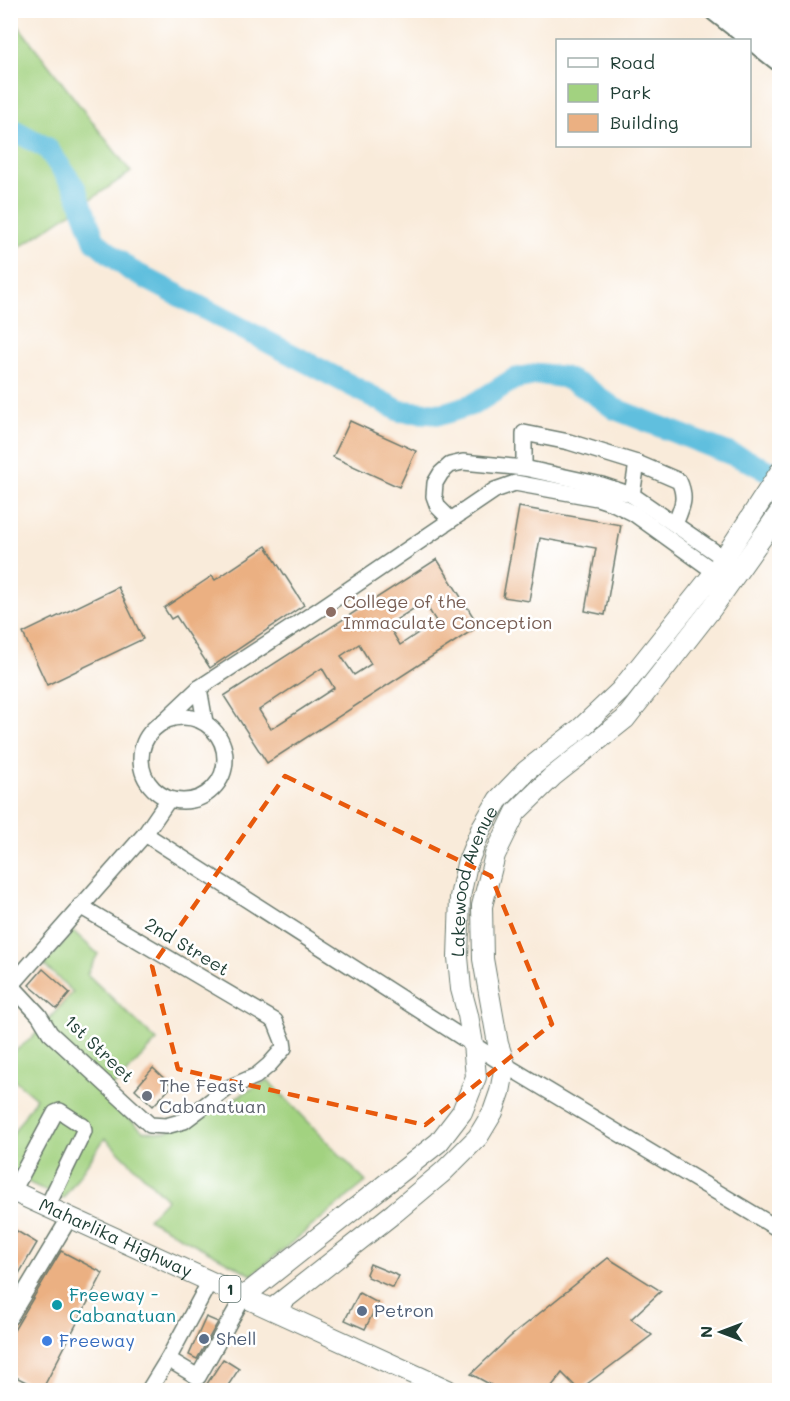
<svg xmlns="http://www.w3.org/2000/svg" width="790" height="1401" viewBox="0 0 790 1401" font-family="Mali,sans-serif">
<rect width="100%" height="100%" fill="#fff"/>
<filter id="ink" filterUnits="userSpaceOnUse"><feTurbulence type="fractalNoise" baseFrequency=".0167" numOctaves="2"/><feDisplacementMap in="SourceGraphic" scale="12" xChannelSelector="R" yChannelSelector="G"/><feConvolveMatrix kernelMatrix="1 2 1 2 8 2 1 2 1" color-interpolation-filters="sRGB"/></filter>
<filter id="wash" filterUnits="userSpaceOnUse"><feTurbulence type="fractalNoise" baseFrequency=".008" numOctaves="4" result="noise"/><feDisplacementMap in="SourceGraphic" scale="24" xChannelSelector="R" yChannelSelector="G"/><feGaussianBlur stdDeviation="1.35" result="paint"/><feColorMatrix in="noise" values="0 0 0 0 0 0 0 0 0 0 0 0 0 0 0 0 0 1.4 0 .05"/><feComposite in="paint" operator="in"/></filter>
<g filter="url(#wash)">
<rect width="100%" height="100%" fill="#f9ebda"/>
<g fill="#a2d280" stroke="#60885a" stroke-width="1.5">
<path d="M 10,15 L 131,172 L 11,253 L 10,253 Z"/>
<path d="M 73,931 L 98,954 L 87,974 L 157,1041 L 105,1095 L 143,1131 L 165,1132 L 187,1124 L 268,1080 L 366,1182 L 252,1275 L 148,1219 L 167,1199 L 105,1138 L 63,1199 L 11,1174 L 10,1138 L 36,1098 L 11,1077 L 11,1054 L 32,1038 L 73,992 L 44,965 Z"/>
</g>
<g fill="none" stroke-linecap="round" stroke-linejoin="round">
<path stroke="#60bfde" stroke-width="22" d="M 10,128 L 47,148 L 75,188 L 95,241 L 130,270 L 400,411 L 442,414 L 474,404 L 514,379 L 539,374 L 563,377 L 586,388 L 615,409 L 751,462 L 780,477"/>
</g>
<g id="blocks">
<g fill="#ebb082" fill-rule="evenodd">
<path d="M 350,421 L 416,451 L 399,487 L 333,457 Z"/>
<path d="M 519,507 L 621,525 L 605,615 L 585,611 L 596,548 L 540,538 L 529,601 L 503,597 Z"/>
<path d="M 266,546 L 304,605 L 210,668 L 176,616 L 171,619 L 164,608 L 212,576 L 215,580 Z"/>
<path d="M 437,559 L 479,626 L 267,763 L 224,696 ZM 424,602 L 436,621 L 400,645 L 388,625 ZM 359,644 L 371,664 L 354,675 L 341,656 ZM 322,668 L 334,688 L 271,729 L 259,710 Z"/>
<path d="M 118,587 L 143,639 L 47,685 L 23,633 Z"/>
<path d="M 43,969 L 70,993 L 57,1009 L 29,985 Z"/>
<path d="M 153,1068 L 172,1086 L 153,1106 L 135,1089 Z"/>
<path d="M 10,1227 L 37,1243 L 10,1289 Z"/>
<path d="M 61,1251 L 103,1273 L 42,1390 L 10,1374 L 10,1337 Z"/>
<path d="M 608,1258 L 661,1291 L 631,1319 L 652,1335 L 579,1390 L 562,1373 L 549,1390 L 490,1390 L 491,1385 L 471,1374 L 510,1337 Z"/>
<path d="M 370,1264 L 399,1276 L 393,1288 L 368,1277 L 366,1274 Z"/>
<path d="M 359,1293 L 378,1303 L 365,1329 L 345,1320 Z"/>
<path d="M 206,1317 L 218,1322 L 197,1359 L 189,1355 Z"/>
<path d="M 223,1359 L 239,1369 L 225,1390 L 203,1390 Z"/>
</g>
</g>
</g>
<g filter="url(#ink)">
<use href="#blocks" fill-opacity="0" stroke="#6b7a6e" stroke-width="1.5"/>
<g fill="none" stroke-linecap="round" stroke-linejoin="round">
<defs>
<g id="minor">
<path d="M 524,468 L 524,433 L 569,442 L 637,463 L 679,481 C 687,498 682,507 675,524"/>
<path d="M 632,495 L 637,463"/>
<path d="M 450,519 L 438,507 L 434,496 L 435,483 L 441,473 L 450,465 L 463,462 L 524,468 L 602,485 L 632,495 L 725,559"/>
<path d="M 199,688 L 205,722"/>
<circle cx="183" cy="759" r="42"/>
<path d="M 162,723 L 199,688 L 320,609 L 495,490 L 515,483 L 597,498 L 615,504 L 633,513 L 715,572"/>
<path d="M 145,834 L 505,1065 L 780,1230"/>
<path d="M 12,986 L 39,1015 L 50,1033 L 150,1125 L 166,1126 L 184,1121 L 228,1088 L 256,1076 L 269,1065 L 284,1048 L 283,1041 L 275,1021 L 80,906"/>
<path d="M 10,987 L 145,834 L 169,799"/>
<path d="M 13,1191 L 55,1113 L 60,1111 L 83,1126 L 84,1131 L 47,1207"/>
<path d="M 210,1281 L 168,1359 L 198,1377 L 244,1296"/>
<path d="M 10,1317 L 70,1217"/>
<path d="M 149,1390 L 168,1359"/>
</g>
<g id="major">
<path id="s1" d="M 10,1190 L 448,1390"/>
<path id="s2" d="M 244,1296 L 439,1142 L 462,1112 L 476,1077 L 473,1044 L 468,1015 L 461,989 L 458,957 L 460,897 L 467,864 L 482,827 L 498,800 L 526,771 L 581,728 L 620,691 L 715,572 L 780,472"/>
<path d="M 272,1309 L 394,1213 L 443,1172 L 478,1137 L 493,1112 L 500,1092 L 505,1065 L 498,1044 L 483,959 L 482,906 L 495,855 L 516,812 L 552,777 L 625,719 L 712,608 L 780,512"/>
</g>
<g id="highway">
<path d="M 716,10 L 780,60"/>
<path d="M 747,10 L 780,35"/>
</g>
</defs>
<use href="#minor" stroke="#6b7a6e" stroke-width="18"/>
<use href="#major" stroke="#6b7a6e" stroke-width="22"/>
<use href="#highway" stroke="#6b7a6e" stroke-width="26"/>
<use href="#minor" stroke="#fff" stroke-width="15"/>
<use href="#major" stroke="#fff" stroke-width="20"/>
<use href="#highway" stroke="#fff" stroke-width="22"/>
</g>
</g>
<path fill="none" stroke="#e8590c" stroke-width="4.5" stroke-dasharray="12 8" stroke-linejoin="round" d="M 285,776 L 491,876 L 552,1024 L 425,1125 L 178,1069 L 152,966 Z"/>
<circle fill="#8d6e63" stroke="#fff" stroke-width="2" cx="331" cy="612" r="6"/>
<circle fill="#6b7280" stroke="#fff" stroke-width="2" cx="147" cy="1096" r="6"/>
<circle fill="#0f9aa8" stroke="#fff" stroke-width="2" cx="57" cy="1305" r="6"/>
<g fill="#5c6f8a" stroke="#fff" stroke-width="2">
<circle cx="362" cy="1311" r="6"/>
<circle cx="204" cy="1339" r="6"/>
</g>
<circle fill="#3f7fe0" stroke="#fff" stroke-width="2" cx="47" cy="1341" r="6"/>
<g text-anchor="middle" stroke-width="5" stroke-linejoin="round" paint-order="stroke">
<rect fill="#fff" stroke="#627771" stroke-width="1.5" x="219.5" y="1276" width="21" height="26" rx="4.5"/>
<g font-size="16" font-weight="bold" fill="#1f3d34">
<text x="230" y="1295">1</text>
</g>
<g font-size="18" fill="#785e54" stroke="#fff" text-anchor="start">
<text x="343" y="608">College of the<tspan x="343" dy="21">Immaculate Conception</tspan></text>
</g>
<g font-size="18" fill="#1f3d34" stroke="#fff">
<text dy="6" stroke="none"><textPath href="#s2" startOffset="524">Lakewood Avenue</textPath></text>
<text transform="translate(187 947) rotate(31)" y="6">2nd Street</text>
<text transform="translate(99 1049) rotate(44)" y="6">1st Street</text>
<text dy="6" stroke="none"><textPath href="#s1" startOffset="116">Maharlika Highway</textPath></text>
</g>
<g font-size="18" fill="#5b616d" stroke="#fff" text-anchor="start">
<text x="159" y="1092">The Feast<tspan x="159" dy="21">Cabanatuan</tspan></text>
</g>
<g font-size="18" fill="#0d838f" stroke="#fff" text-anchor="start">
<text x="69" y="1301">Freeway -<tspan x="69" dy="21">Cabanatuan</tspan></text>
</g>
<g font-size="18" fill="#4e5e75" stroke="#fff" text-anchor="start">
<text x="374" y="1317">Petron</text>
<text x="216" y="1345">Shell</text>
</g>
<g font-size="18" fill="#366cbe" stroke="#fff" text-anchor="start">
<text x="59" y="1347">Freeway</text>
</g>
</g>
<rect width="790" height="1401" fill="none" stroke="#fff" stroke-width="36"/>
<rect x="556" y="39" width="195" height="108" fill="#ffffff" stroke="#a5b1ae" stroke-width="1.5"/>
<rect x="568" y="58" width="30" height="9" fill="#ffffff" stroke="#a5b1ae" stroke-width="1.5"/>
<text x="610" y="69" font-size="18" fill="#1f3d34">Road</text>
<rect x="568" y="84" width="30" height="18" fill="#a2d280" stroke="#a5b1ae" stroke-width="1.5"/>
<text x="610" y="99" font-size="18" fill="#1f3d34">Park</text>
<rect x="568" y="114" width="30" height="18" fill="#ebb082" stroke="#a5b1ae" stroke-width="1.5"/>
<text x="610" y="129" font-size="18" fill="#1f3d34">Building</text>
<g transform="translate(721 1332) rotate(270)" stroke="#ffffff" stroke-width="4.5" paint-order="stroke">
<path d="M0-4.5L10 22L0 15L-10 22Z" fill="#1f3d34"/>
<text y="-9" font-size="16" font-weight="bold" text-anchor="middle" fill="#1f3d34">N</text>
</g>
</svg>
